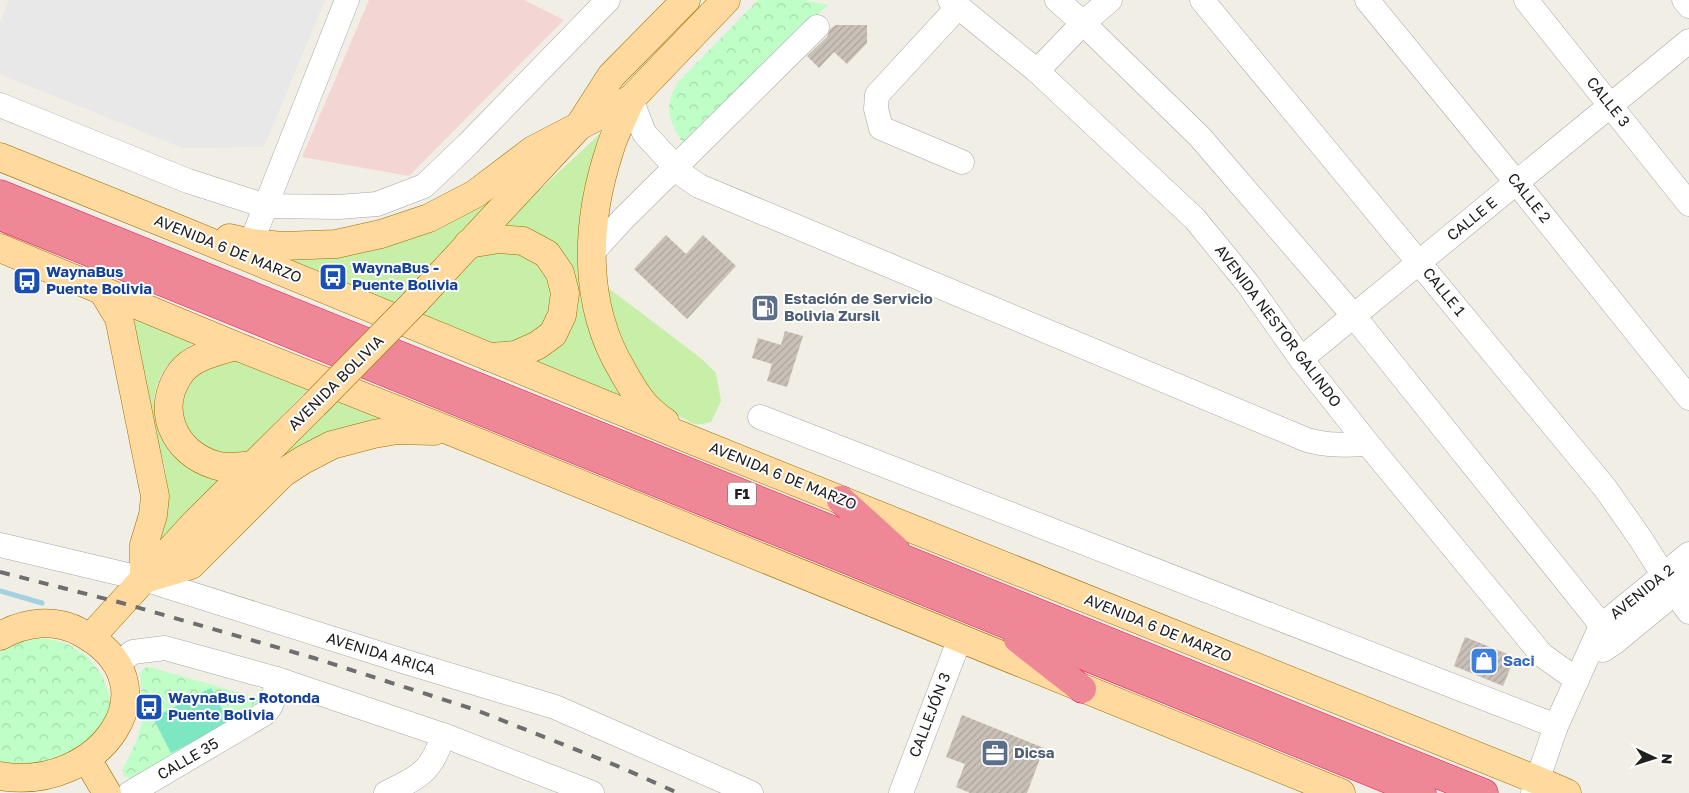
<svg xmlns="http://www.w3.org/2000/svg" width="1689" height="793" viewBox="0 0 1689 793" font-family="'Golos Text',sans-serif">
<defs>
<pattern id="park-crowns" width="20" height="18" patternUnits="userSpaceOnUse" patternTransform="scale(1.25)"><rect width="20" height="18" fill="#c0fec7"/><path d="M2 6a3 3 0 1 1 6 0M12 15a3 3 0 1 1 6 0" fill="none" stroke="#a5d9ab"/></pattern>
<pattern id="building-hatch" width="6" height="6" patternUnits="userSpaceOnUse" patternTransform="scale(1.25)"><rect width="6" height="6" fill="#c9c0b8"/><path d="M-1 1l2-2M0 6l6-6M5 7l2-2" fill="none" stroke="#aca59e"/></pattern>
</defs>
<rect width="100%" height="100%" fill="#f1eee5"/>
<path fill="#f3d6d4" d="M 369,0 L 524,0 L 564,20 L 409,176 L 302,157 Z"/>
<g fill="#c8efa8">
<path d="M 605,129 L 590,170 L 584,193 L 579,229 L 578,265 L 584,304 L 631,403 L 529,358 L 573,312 L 527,229 L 514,226 L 500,227 Z"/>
<path d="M 513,181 L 390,306 L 263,253 L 337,253 Z"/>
<path d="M 500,247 L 540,261 L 556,292 L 548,324 L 526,341 L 489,344 L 416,318 L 471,259 Z"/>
<path d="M 603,284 L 702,359 L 716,373 L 721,401 L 711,422 C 706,423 700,425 695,424 C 692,424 688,421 685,419 C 637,398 617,331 603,284 Z"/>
<path d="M 128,314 L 198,341 C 164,358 146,389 158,426 C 161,435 163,444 169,451 C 182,465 203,470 221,476 L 156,547 L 168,495 L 165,468 L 155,433 Z"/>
<path d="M 231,357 L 311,386 L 248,451 L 233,457 L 219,457 L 189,436 L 179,412 L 189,376 Z"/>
<path d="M 339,398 L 395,421 L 364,427 L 207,535 Z"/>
</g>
<g fill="url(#park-crowns)">
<path d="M 758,0 L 804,0 L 828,5 L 685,146 C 669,122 663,109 677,83 Z"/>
<path d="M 43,638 L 66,643 L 87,656 L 102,675 L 110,697 L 110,722 L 87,764 L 0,767 L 0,652 L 19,642 Z"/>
<path d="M 150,667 L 258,698 L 262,703 L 260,710 L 132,778 L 125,777 L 122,771 L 136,742 L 143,719 L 140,674 L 144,668 Z"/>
</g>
<path fill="#7de6c2" d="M 211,688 L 229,723 L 171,753 L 153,718 Z"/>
<path fill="#e8e8e8" d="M 9,0 L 325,0 L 264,147 L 182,148 L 0,74 L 0,23 Z"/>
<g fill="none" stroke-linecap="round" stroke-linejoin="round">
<path stroke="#a3d1e2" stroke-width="5" d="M 0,591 L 42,603"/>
</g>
<g fill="url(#building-hatch)">
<path d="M 836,25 L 867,25 L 867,43 L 847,64 L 834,52 L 819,68 L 807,56 L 827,37 L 830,29 Z"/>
<path d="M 666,235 L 686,254 L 703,235 L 736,266 L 687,319 L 634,269 Z"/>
<path d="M 785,331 L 803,336 L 787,387 L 767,381 L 772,364 L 752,358 L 758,338 L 781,345 Z"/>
<path d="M 1465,637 L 1515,657 L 1503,686 L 1454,666 Z"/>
<path d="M 962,715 L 1044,748 L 1027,793 L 970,793 L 956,787 L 965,764 L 946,757 Z"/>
</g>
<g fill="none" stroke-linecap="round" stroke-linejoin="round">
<defs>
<g id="minor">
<path d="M 950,0 L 1037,71 L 1195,219 L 1248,284 L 1301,359 L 1368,444 L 1542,655 L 1577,680"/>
<path d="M 1057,0 L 1083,23 L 1200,137 L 1353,315 L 1615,642"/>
<path d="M 1202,0 L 1605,488 L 1640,538 L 1675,593 L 1689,612"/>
<path d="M 1367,0 L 1516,182 L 1689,398"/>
<path d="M 1526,0 L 1689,204"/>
<path d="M 1684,0 L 1689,6"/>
<path d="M 958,7 L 877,95 L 876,109 L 881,128 L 962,162"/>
<path d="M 1037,71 L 1083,23 L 1110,0"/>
<path d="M 631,99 L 644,133 L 683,175 L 699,186 L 1307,440 C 1328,446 1347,445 1368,444"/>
<path d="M 0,105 L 188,181 L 266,206 L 339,207 L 377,204 L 424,186 L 468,144 L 608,0"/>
<path d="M 251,243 L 347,0"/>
<path d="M 591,254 L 623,219 L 817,27"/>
<path d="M 1301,359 L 1689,41"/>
<path d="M 760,417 L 1556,726"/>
<path d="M 0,545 L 144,579 L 406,662 L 555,707 L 751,793"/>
<path d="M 1603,650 L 1615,642 L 1689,581"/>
<path d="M 115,665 L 133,652 L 165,648 L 277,679 L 443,735 L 592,793"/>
<path d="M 130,793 L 264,714 C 274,706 275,692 277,679"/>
<path d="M 386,793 C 419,777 432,772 443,735"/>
<path d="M 901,793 L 960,638"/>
<path d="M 1533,793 L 1556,726 L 1601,626 L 1689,554"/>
</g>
<g id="major">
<path d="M 631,99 C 624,116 614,134 609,152 C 586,223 582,303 622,370 C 635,393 643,407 665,422"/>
<path d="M 0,157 L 176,228 L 689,439 L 1537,780 L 1567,793"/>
<path d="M 229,238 L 251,243 L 283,246 L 336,244 L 381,234 L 429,218 L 475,194 L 533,150 L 631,99 L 726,0"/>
<path d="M 468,244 L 499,239 L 523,241 L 547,254 L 560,273 L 565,293 L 562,315 L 553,334 L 538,345 L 516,355 L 489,357"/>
<path d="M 0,248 L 236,346 L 455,433 L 1341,793"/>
<path d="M 102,290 L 119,318 L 155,496 L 153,515 L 144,545 L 144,579"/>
<path d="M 416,301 L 579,126 L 611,76 L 686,0"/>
<path d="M 236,346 C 217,352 193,356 181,372 C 154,409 174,453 215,465 C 226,469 242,466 254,465"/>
<path d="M 144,579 L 191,565 L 283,473 L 303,460 L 332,445 L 374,434 L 397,430 L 434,431"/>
<path d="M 0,636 C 25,622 54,618 80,632 C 179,684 99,793 0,776"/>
<path d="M 90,638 L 194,524 L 314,405"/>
<path d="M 94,771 L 107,793"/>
</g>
<g id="highway">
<path d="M 0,194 L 1484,793"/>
<path d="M 0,216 L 1422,793"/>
<path d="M 841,500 L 895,549"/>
<path d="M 1018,639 L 1082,689"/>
</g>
</defs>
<use href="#minor" stroke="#a7a7a7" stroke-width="25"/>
<use href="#major" stroke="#9c6e00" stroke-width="29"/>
<use href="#highway" stroke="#e91857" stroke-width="29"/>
<use href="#minor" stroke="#fff" stroke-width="24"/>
<use href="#major" stroke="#ffd99d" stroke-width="28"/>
<use href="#highway" stroke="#ee8796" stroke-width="28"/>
<path stroke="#6e6e6e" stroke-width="4" stroke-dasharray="10 10" stroke-linecap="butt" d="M 0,572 L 122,603 L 314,658 L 476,710 L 620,767 L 678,793"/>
<defs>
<path id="major-bridge" d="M 314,405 L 416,301"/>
</defs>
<use href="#major-bridge" stroke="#9c6e00" stroke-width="29" stroke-linecap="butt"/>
<use href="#major-bridge" stroke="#ffd99d" stroke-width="28"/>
</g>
<defs>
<symbol id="bus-square" viewBox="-11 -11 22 22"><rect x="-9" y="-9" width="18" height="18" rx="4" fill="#1a4fb4" stroke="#fff"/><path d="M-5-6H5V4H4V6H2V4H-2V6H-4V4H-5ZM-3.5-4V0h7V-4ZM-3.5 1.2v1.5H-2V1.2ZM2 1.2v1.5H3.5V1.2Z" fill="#fff"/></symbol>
<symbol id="fuel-square" viewBox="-11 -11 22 22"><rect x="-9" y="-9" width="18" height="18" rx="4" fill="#5c6f8a" stroke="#fff"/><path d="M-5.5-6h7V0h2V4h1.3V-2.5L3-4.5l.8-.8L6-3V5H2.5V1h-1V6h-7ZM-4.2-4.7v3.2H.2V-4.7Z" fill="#fff"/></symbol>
<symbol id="shop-square" viewBox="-11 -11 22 22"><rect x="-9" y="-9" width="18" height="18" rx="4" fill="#3f7fe0" stroke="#fff"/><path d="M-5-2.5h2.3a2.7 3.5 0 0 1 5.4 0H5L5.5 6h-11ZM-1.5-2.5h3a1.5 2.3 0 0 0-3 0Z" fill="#fff"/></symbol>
<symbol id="office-square" viewBox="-11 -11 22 22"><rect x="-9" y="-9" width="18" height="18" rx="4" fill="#5c6f8a" stroke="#fff"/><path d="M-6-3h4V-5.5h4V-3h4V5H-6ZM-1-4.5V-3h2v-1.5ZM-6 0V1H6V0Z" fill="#fff"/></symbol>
</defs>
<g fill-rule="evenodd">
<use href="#bus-square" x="317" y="261" width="32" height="32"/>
<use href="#bus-square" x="11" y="265" width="32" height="32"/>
<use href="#fuel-square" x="749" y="292" width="32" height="32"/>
<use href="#shop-square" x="1468" y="645" width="32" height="32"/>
<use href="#bus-square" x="133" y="691" width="32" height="32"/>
<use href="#office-square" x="979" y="737" width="32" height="32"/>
</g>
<g text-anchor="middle" stroke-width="4" stroke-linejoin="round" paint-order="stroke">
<rect fill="#fff" stroke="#636363" stroke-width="1" x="728" y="482.5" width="28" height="23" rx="4"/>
<g font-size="14" font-weight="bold" fill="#202020">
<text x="742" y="499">F1</text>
</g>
<g font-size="15" fill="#202020" stroke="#fff">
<text transform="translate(1608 102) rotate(51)" y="5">CALLE 3</text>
<text transform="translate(1529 198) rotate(51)" y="5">CALLE 2</text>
<text transform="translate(1472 219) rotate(-39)" y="5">CALLE E</text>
<text transform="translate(228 249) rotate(22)" y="5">AVENIDA 6 DE MARZO</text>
<text transform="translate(1444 292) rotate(51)" y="5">CALLE 1</text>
<text transform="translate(1278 326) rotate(53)" y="5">AVENIDA NESTOR GALINDO</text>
<text transform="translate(336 383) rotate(-45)" y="5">AVENIDA BOLIVIA</text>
<text transform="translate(783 476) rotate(22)" y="5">AVENIDA 6 DE MARZO</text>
<text transform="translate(1642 592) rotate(-39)" y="5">AVENIDA 2</text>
<text transform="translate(1158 628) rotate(22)" y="5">AVENIDA 6 DE MARZO</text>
<text transform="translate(381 654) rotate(17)" y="5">AVENIDA ARICA</text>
<text transform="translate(930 715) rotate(-69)" y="5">CALLEJÓN 3</text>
<text transform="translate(188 759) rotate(-30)" y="5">CALLE 35</text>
</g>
<g font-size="15" font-weight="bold" fill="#164399" stroke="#fff" text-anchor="start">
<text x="352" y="273">WaynaBus -<tspan x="352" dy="17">Puente Bolivia</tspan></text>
<text x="46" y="277">WaynaBus<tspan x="46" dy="17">Puente Bolivia</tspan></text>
<text x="168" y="703">WaynaBus - Rotonda<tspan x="168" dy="17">Puente Bolivia</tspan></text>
</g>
<g font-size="15" font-weight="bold" fill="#4e5e75" stroke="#fff" text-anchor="start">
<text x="784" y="304">Estación de Servicio<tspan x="784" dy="17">Bolivia Zursil</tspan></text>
<text x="1014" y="758">Dicsa</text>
</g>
<g font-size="15" font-weight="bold" fill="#366cbe" stroke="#fff" text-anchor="start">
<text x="1503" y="666">Saci</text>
</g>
</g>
<g transform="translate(1654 758) rotate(94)" stroke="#ffffff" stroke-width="4" paint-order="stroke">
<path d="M0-4L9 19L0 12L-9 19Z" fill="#202020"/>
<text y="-8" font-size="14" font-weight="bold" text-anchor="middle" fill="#202020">N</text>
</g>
</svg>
